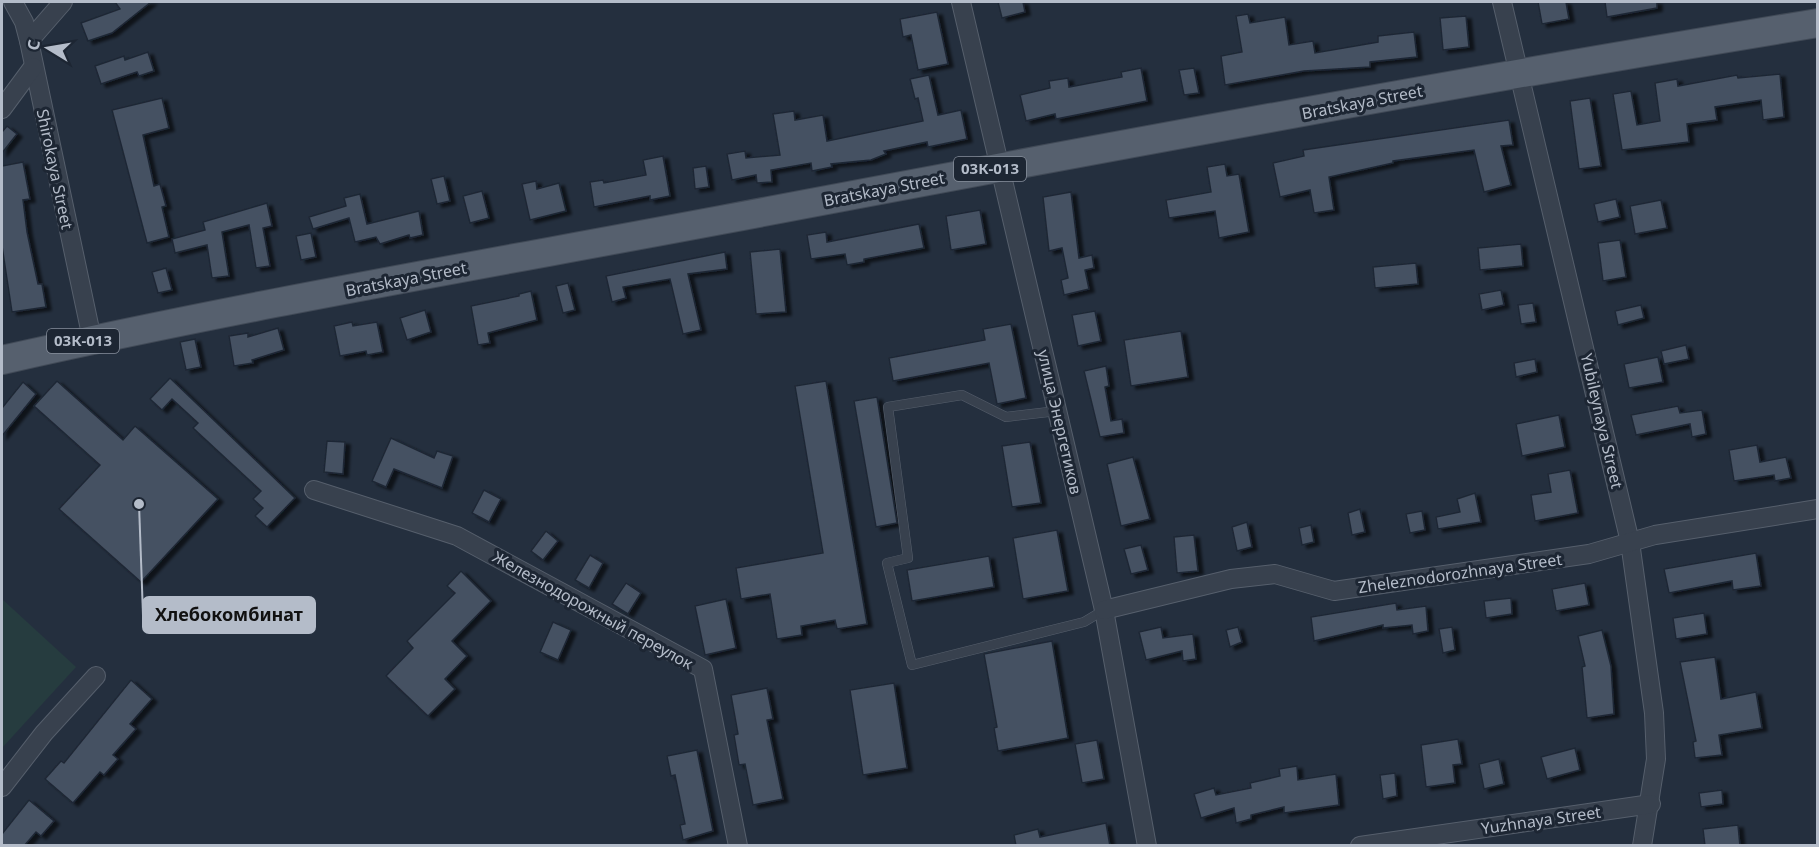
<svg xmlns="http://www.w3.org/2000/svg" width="1819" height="847" viewBox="0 0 1819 847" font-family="'Noto Sans',sans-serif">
<defs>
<filter id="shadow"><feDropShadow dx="5" dy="3" stdDeviation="1.5" flood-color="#0009"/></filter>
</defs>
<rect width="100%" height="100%" fill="#242f3e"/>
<path fill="#263c3f" d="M 2,599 L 76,667 L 2,748 Z"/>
<g fill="#455162" stroke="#1f2835" stroke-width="1.5" filter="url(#shadow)">
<path d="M 115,2 L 151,2 L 112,33 L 88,41 L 81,23 L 120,9 Z"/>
<path d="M 998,2 L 1023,2 L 1025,12 L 1002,18 Z"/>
<path d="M 1538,2 L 1566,2 L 1569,19 L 1542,24 Z"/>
<path d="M 1605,2 L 1657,2 L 1657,8 L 1607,17 Z"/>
<path d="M 937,12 L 948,64 L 918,70 L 911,35 L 903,37 L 900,19 Z"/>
<path d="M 1248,14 L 1250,23 L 1285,17 L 1289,45 L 1313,41 L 1315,53 L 1378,42 L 1378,36 L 1414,32 L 1417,57 L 1370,62 L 1370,67 L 1304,71 L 1225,85 L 1221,56 L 1242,52 L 1236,16 Z"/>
<path d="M 1466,16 L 1469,47 L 1443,50 L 1440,18 Z"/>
<path d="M 148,52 L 154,71 L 139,76 L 137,72 L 101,84 L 95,66 L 124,56 L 125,60 Z"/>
<path d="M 1141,68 L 1147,101 L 1056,119 L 1055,114 L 1026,121 L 1020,95 L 1050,88 L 1049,81 L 1068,78 L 1069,87 L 1122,77 L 1121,72 Z"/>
<path d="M 1194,68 L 1199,93 L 1184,95 L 1179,70 Z"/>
<path d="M 1780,74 L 1784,117 L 1763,120 L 1761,100 L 1715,107 L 1717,120 L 1687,124 L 1689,142 L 1622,150 L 1613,94 L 1631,91 L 1637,125 L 1660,121 L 1655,83 L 1677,79 L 1678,86 L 1737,75 L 1738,78 Z"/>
<path d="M 929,75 L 938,115 L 961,110 L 967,139 L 928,147 L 927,142 L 884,151 L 886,154 L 871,160 L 831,164 L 832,167 L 812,171 L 811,163 L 771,170 L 772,182 L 757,183 L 756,175 L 732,180 L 727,154 L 745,151 L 746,158 L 780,155 L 773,114 L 794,111 L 795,120 L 823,115 L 827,141 L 923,121 L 918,98 L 915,99 L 910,79 Z"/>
<path d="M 162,98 L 169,128 L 143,135 L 154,186 L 160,184 L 166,206 L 162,207 L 169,237 L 147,243 L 112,110 Z"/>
<path d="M 1590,98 L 1601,166 L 1579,169 L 1570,101 Z"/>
<path d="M 1509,120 L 1513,145 L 1501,146 L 1511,185 L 1484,192 L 1474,150 L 1393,161 L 1393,163 L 1329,177 L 1334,210 L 1314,213 L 1310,190 L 1280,197 L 1273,163 L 1304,156 L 1303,150 Z"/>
<path d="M 7,126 L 17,134 L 2,153 L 2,132 Z"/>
<path d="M 663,156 L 670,196 L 650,200 L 650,196 L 594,207 L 590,182 L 603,180 L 604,183 L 646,175 L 643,160 Z"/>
<path d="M 23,162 L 30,199 L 23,200 L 27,232 L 38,284 L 42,284 L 46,307 L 12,312 L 2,246 L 2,166 Z"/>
<path d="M 1225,164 L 1227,176 L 1239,174 L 1249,232 L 1219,238 L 1215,211 L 1169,218 L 1166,200 L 1211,192 L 1207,167 Z"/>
<path d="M 706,166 L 709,187 L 695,189 L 693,168 Z"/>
<path d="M 444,176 L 450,201 L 437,204 L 431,179 Z"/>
<path d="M 536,181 L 537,189 L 559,183 L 566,211 L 530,220 L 522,184 Z"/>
<path d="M 482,191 L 489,218 L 470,223 L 463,196 Z"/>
<path d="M 1071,192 L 1079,258 L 1092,255 L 1094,268 L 1085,270 L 1089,289 L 1064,295 L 1061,280 L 1068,278 L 1062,248 L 1049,251 L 1043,197 Z"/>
<path d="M 360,194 L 367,224 L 419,211 L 423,235 L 410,238 L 409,235 L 380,244 L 376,237 L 355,242 L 349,218 L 313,229 L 309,217 L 346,206 L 344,198 Z"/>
<path d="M 1616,199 L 1620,217 L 1598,222 L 1594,204 Z"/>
<path d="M 1661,200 L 1667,228 L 1635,234 L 1630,206 Z"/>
<path d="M 267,203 L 272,226 L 263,228 L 270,266 L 256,268 L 249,225 L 222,232 L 229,276 L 212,278 L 207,245 L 175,253 L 172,239 L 205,230 L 203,222 Z"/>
<path d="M 980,210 L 986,244 L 951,250 L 946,216 Z"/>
<path d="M 919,224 L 924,248 L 864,259 L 864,262 L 847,265 L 845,254 L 811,259 L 807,235 L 826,232 L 827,242 Z"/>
<path d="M 311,233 L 316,257 L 301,260 L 296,236 Z"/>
<path d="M 1620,240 L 1626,277 L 1603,281 L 1598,243 Z"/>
<path d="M 1521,244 L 1523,266 L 1480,270 L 1478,248 Z"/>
<path d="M 780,249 L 786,312 L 756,314 L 750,252 Z"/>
<path d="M 725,252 L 727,269 L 688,274 L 701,330 L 683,334 L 670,279 L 623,287 L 626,298 L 612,302 L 606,276 Z"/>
<path d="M 1416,263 L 1418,284 L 1375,288 L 1373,267 Z"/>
<path d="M 166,268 L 172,290 L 158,293 L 152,272 Z"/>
<path d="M 568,283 L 575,310 L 563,313 L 556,286 Z"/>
<path d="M 1501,290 L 1504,305 L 1482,310 L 1479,294 Z"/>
<path d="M 531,291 L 537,320 L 488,333 L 490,343 L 478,345 L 471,306 L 519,296 L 519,294 Z"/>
<path d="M 1533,303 L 1536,322 L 1521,324 L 1518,305 Z"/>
<path d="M 1641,305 L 1644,318 L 1618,325 L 1615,311 Z"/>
<path d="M 425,310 L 431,332 L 407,340 L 400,318 Z"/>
<path d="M 1095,311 L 1101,341 L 1078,346 L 1072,315 Z"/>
<path d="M 352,322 L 353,326 L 377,322 L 383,352 L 367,355 L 366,351 L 340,356 L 334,326 Z"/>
<path d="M 1011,324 L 1026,398 L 997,404 L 989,363 L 893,381 L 889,358 L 985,340 L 983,329 Z"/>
<path d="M 278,328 L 284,350 L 252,360 L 253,363 L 234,366 L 229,336 L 248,333 L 248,337 Z"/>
<path d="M 1181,331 L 1188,377 L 1131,386 L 1124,340 Z"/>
<path d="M 195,339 L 201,367 L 186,370 L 180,342 Z"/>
<path d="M 1686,345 L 1689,359 L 1664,364 L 1661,351 Z"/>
<path d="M 1658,357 L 1663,382 L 1629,388 L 1624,364 Z"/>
<path d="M 1535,359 L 1537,372 L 1516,377 L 1514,363 Z"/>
<path d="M 1106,366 L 1109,386 L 1105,387 L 1111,421 L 1122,419 L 1124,433 L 1100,437 L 1084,371 Z"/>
<path d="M 170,378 L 295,498 L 267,527 L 255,516 L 263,508 L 253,499 L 261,491 L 193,428 L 198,423 L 172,399 L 162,410 L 150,399 Z"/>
<path d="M 57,381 L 123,440 L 135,426 L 218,499 L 141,582 L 59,509 L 100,465 L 34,406 Z"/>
<path d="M 826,381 L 867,624 L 837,629 L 835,620 L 801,626 L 802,635 L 777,639 L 770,594 L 741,599 L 736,568 L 823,553 L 795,386 Z"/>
<path d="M 23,382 L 36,394 L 2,436 L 2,408 Z"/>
<path d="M 877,397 L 897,523 L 876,527 L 854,401 Z"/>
<path d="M 1678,406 L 1680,413 L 1702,410 L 1706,434 L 1692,437 L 1690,424 L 1636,435 L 1631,415 Z"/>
<path d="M 1559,415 L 1565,447 L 1522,456 L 1516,424 Z"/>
<path d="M 391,438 L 434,458 L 437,451 L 453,456 L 442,488 L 394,469 L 386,487 L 372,481 Z"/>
<path d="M 327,441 L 345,442 L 343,474 L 324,472 Z"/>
<path d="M 1030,442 L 1041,503 L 1012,507 L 1002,446 Z"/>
<path d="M 1757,445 L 1760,462 L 1786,457 L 1791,478 L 1775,481 L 1774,475 L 1734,481 L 1729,450 Z"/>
<path d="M 1133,457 L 1150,519 L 1121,526 L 1107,464 Z"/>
<path d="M 1570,470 L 1578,513 L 1535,521 L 1531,495 L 1551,492 L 1548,474 Z"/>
<path d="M 484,490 L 501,499 L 489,522 L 472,513 Z"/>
<path d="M 1475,493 L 1481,522 L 1438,529 L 1436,517 L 1460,512 L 1457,499 Z"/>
<path d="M 1360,509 L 1365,532 L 1352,535 L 1348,513 Z"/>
<path d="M 1422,511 L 1425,530 L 1410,533 L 1406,514 Z"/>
<path d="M 1247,522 L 1252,547 L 1237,551 L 1232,527 Z"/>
<path d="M 1311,525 L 1314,542 L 1302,545 L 1299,528 Z"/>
<path d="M 1057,530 L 1068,591 L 1023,599 L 1013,538 Z"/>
<path d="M 546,531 L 558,541 L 543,560 L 531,551 Z"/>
<path d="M 1194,535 L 1198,571 L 1177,573 L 1174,537 Z"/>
<path d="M 1141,545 L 1148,570 L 1131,574 L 1124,549 Z"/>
<path d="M 1756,553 L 1761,586 L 1733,590 L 1732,581 L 1669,593 L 1664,569 Z"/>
<path d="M 590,555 L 603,563 L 589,588 L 575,580 Z"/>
<path d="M 989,556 L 994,587 L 912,601 L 907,570 Z"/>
<path d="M 461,571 L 491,601 L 452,641 L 467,656 L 445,679 L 455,689 L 428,716 L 386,676 L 413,648 L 407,641 L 455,593 L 447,586 Z"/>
<path d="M 626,583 L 641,593 L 628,614 L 612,604 Z"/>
<path d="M 1585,583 L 1589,605 L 1556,611 L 1552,589 Z"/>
<path d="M 1511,598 L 1512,614 L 1486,618 L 1484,601 Z"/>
<path d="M 726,599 L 736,648 L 705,655 L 695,606 Z"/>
<path d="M 1396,603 L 1397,610 L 1426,606 L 1428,631 L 1413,634 L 1412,625 L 1383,628 L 1383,625 L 1314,641 L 1311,617 Z"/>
<path d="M 1704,613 L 1707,634 L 1676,639 L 1673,618 Z"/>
<path d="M 553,622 L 571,630 L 558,660 L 540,652 Z"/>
<path d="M 1161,627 L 1163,638 L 1193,634 L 1196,659 L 1183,661 L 1182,651 L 1146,660 L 1139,632 Z"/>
<path d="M 1238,627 L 1242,642 L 1230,647 L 1226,630 Z"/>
<path d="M 1452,627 L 1455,650 L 1443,653 L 1439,629 Z"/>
<path d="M 1602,630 L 1611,666 L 1614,714 L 1587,718 L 1582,667 L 1585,666 L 1578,636 Z"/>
<path d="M 1052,641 L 1068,738 L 998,751 L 994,728 L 997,727 L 984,654 Z"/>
<path d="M 1715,657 L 1721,699 L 1756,692 L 1762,728 L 1719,735 L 1722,755 L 1695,758 L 1693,742 L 1696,741 L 1680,662 Z"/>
<path d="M 131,680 L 152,699 L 130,724 L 136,729 L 113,755 L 118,759 L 104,775 L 100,772 L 73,803 L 45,779 L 61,761 L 64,763 Z"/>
<path d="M 894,683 L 907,768 L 863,775 L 850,690 Z"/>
<path d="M 767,688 L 773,719 L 767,720 L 783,799 L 753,805 L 745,764 L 739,765 L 734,735 L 738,734 L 731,695 Z"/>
<path d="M 1458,739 L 1462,764 L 1453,765 L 1455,783 L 1426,787 L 1421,745 Z"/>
<path d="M 1097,740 L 1104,779 L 1082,783 L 1075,744 Z"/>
<path d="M 1575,748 L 1580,770 L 1547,779 L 1541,757 Z"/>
<path d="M 697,750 L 713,831 L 683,840 L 680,825 L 685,824 L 675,775 L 671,776 L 667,756 Z"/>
<path d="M 1499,759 L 1504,784 L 1484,789 L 1479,764 Z"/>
<path d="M 1297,766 L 1298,780 L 1336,774 L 1339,805 L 1284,813 L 1284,807 L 1251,815 L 1251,819 L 1236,823 L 1234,808 L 1201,818 L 1194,794 L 1214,788 L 1216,795 L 1251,788 L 1250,783 L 1280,776 L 1279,769 Z"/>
<path d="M 1395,773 L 1397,796 L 1383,799 L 1380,775 Z"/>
<path d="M 1722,790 L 1723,804 L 1701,807 L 1699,793 Z"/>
<path d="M 29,800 L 54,821 L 41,836 L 36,832 L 24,846 L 2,846 L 2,834 Z"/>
<path d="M 1106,823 L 1110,846 L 1016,846 L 1014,835 L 1038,829 L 1040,837 Z"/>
<path d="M 1738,825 L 1740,846 L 1705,846 L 1703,829 Z"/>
</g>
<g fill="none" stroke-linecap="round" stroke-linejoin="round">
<defs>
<path id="lane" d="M 1057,411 L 1006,417 L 962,395 L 888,407 L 908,558 L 887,563 L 912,665 L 1084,622 L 1104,610"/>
<g id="street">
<path d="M 13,2 L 24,22 L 29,41 L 92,339"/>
<path d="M 961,2 L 1104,610 L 1147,846"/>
<path d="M 1502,2 L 1630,542 L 1654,713 L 1656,759 L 1642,846"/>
<path d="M 29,41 L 63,2"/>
<path d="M 2,109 L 33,67"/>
<path d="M 314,490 L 457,536 L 703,669 L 738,846"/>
<path d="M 1104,610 L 1231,579 L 1275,574 L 1334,591 L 1589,554 L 1655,535 L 1818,509"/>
<path d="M 2,787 L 44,733 L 96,676"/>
<path d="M 1360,846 L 1651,804"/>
</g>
<path id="primary" d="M 2,360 C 240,306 481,265 721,220 C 1086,151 1451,83 1818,23"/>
</defs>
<use href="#lane" stroke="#565f6c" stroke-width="10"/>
<use href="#street" stroke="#565f6c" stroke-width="20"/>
<use href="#primary" stroke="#414a57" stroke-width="30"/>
<use href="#lane" stroke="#38414e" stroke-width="9"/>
<use href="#street" stroke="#38414e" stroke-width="18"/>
<use href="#primary" stroke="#56606e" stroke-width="28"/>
</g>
<g text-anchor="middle" stroke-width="6" stroke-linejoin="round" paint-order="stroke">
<g fill="#1d2633" stroke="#878f9c" stroke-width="1.5">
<rect x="954" y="157" width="72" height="24" rx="4.5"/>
<rect x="47" y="329" width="72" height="24" rx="4.5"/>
</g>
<g font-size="15" font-weight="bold" fill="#b4bcc9">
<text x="990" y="174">03К-013</text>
<text x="83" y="346">03К-013</text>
</g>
<g font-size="16" fill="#b4bcc9" stroke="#1d2633">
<text transform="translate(1362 102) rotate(-11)" y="6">Bratskaya Street</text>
<text transform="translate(55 169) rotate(78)" y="6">Shirokaya Street</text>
<text transform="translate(884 189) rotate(-11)" y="6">Bratskaya Street</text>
<text transform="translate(406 279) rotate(-11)" y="6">Bratskaya Street</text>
<text transform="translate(1602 421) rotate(77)" y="6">Yubileynaya Street</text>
<text transform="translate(1060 422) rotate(77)" y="6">улица Энергетиков</text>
<text transform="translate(1460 573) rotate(-8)" y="6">Zheleznodorozhnaya Street</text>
<text transform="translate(593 610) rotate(29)" y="6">Железнодорожный переулок</text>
<text transform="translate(1541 820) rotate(-8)" y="6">Yuzhnaya Street</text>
</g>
</g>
<path fill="none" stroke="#b4bcc9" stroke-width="2" d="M139 504L143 615"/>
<circle fill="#b4bcc9" stroke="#1d2633" stroke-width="2" cx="139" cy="504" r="6"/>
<rect fill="#b4bcc9" stroke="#b4bcc9" stroke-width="2" x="143" y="597" width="172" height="36" rx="6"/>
<g font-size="18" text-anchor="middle" font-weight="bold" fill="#111">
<text x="229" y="621">Хлебокомбинат</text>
</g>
<rect width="1819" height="847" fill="none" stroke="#b4bcc9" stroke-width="6"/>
<g transform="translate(48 48) rotate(281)" stroke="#1d2633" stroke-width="4.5" paint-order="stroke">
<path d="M0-4.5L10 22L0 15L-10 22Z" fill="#b4bcc9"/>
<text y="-9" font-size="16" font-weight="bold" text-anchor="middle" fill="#b4bcc9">С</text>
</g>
</svg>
